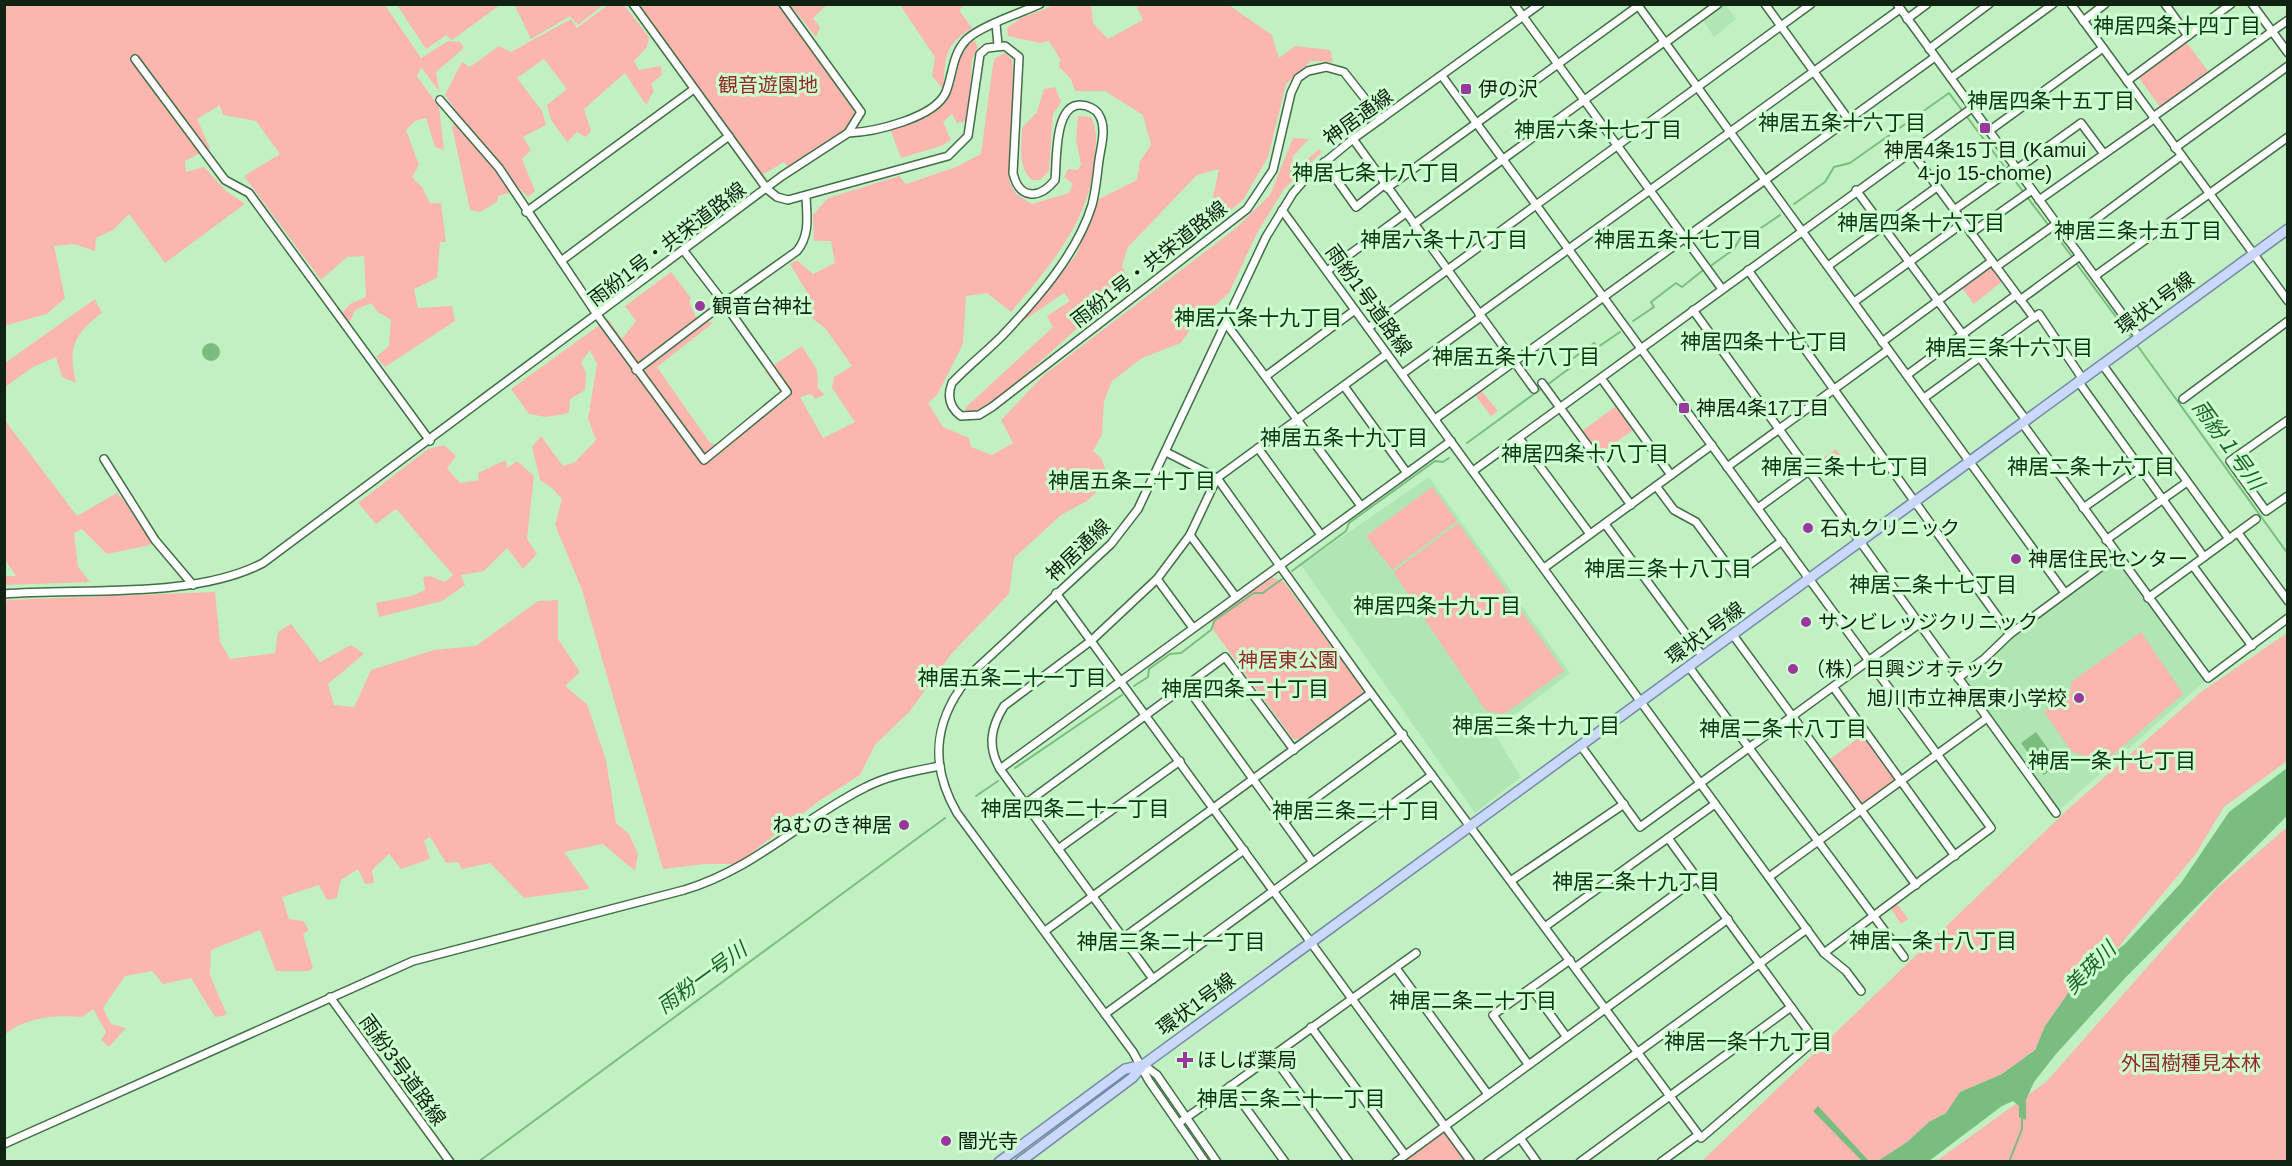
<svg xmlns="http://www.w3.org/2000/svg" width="2292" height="1166" viewBox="0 0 2292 1166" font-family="Arial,'Noto Sans JP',sans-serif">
<rect width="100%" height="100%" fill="#c1f1c3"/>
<g fill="#b0e6b3">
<path d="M 1725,4 L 1736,19 L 1714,37 L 1702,19 Z"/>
<path d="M 1429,477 L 1570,673 L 1493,731 L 1521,777 L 1475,813 L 1301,565 Z"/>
<path d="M 2117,555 L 2208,678 L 2056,813 L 1958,678 L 2010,634 Z"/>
</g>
<g fill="#fab6af">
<path d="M 514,4 L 603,4 L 603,5 L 578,25 L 570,16 L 531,39 Z"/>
<path d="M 4,5 L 385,5 L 421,58 L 448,41 L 460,42 L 464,48 L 436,72 L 439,91 L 421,67 L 417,76 L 439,107 L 444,150 L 435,147 L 426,118 L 415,121 L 406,130 L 419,165 L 412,177 L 422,187 L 430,203 L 441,203 L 446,242 L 440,242 L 437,278 L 414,289 L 418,308 L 452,306 L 455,321 L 385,367 L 376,357 L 389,346 L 391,320 L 378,312 L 371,303 L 355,310 L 350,322 L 341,314 L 350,304 L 366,297 L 364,256 L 347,257 L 321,280 L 244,176 L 280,154 L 256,121 L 223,115 L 220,105 L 197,119 L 210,148 L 185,161 L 186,172 L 204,167 L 226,191 L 245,204 L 165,263 L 129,214 L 113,230 L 96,238 L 95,251 L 74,244 L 54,246 L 65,298 L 47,314 L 7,325 L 4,322 Z"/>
<path d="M 397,5 L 500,5 L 452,40 L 446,35 L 426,49 Z"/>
<path d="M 608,5 L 624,5 L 649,37 L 647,47 L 634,61 L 639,70 L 661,66 L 662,75 L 651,84 L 654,91 L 646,105 L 625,73 L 584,109 L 591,131 L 586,137 L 577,132 L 567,142 L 551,120 L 547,105 L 567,89 L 544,59 L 517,78 L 542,111 L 546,125 L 523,137 L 531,150 L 522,159 L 535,191 L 528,197 L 516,185 L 509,193 L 498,196 L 497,202 L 480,212 L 470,210 L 452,127 L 455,122 L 481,147 L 445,95 L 462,62 L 470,67 L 499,46 L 511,52 L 571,19 L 577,28 Z"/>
<path d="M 638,5 L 779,5 L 858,112 L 845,132 L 789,168 L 784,162 L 762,175 Z"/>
<path d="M 790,5 L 827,5 L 813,18 L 820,27 L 816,37 Z"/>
<path d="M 900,5 L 964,5 L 959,10 L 972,28 C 943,46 946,57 943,89 L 932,76 L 935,57 Z"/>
<path d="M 1055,5 L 1091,5 L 1093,23 L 1108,39 L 1143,20 L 1136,5 L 1229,5 L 1272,35 L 1279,58 L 1295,46 L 1330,50 L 1333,62 L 1311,61 L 1286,84 L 1268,157 L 1243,200 L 1193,241 L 1184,231 L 1212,202 L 1219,169 L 1197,175 L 1128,247 L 1122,265 L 1129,282 L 976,419 L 965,408 L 1053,327 L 1047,316 L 1070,301 L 1064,293 L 1020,323 L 1076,255 L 1099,199 L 1137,180 L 1140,161 L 1151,145 L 1143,115 L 1105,91 L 1075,91 L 1071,79 L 1059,67 L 1060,59 L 1049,41 L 1040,43 L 1008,36 L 1007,28 L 1021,18 Z"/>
<path d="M 974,40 L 978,47 L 972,59 L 968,121 L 957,123 L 952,114 L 943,122 L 951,140 L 941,146 L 901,158 L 891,131 C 910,123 934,116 947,98 C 961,79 953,54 974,40 Z"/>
<path d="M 2186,42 L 2208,71 L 2160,107 L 2139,78 Z"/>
<path d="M 1005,53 L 1012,59 L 1014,77 L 1009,181 L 1016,194 L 1032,204 L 1069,193 L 1073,184 L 1064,177 L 1068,169 L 1078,170 L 1081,164 L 1076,140 L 1078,116 L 1091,117 C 1098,131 1096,142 1095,157 C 1090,221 1050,266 1011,312 L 987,293 L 966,296 L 963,344 L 937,395 L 928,403 L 943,427 L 969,438 L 971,447 L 992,455 L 1013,443 L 1001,420 L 1044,375 L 1236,228 L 1270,195 L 1293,138 L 1309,139 L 1293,156 L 1292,168 L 1302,164 L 1319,149 L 1322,152 L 1284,189 L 1257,233 L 1229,293 L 1194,324 L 1181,343 L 1142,358 L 1112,381 L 1104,401 L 1102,435 L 1093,451 L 1101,458 L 1110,480 L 1087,501 L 1061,515 L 1014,558 L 1009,594 L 952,653 L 910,711 L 875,745 L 860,775 L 819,801 L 737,864 L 705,864 L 663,869 L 582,590 L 555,525 L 562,499 L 552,488 L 540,480 L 532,447 L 541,436 L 563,466 L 575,462 L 596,440 L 588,419 L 597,364 L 590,350 L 581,362 L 586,373 L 585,390 L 570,399 L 569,413 L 546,417 L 529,414 L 511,389 L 608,319 L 622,339 L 636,321 L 625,306 L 671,272 L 691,298 L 689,302 L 696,317 L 713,323 L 657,367 L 710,443 L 725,447 L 786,400 L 765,371 L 802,346 L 817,370 L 818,388 L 825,395 L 815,399 L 811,394 L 800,397 L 823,438 L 855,422 L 832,388 L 834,377 L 852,366 L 825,328 L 809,316 L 814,304 L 790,264 L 797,260 L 813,274 L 835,263 L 831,241 L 814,241 L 813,215 L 828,198 L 899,176 L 906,184 L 956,167 L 981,154 L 993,65 L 995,58 Z"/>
<path d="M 1055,87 L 1061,102 L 1053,114 L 1049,171 L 1040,180 L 1032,180 C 1017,167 1022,146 1022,128 L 1037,112 L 1044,89 Z"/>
<path d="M 1991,263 L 2005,279 L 1974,304 L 1961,287 Z"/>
<path d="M 95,299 L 102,313 C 73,335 68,347 76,383 L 62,377 L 56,357 L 33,367 L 5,387 L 5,363 Z"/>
<path d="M 1480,389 L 1498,411 L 1491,416 L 1474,394 Z"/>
<path d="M 1616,406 L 1633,430 L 1599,454 L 1582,431 Z"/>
<path d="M 4,419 L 77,516 L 117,493 L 154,534 L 150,545 L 107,554 L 82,529 L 74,533 L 78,567 L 90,582 L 5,585 L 5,576 L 16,576 L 5,560 Z"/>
<path d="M 444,445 L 456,456 L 447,468 L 460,483 L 479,480 L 478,473 L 506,460 L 507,468 L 517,461 L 534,476 L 527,539 L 537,554 L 523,569 L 507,548 L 484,571 L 461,575 L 465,585 L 442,601 L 379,617 L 376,603 L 412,596 L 425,590 L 423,577 L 430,576 L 445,582 L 453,575 L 396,509 L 376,524 L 358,503 L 428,449 Z"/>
<path d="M 1836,449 L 1841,456 L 1817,473 L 1812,466 Z"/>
<path d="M 1432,487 L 1457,521 L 1392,570 L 1366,536 Z"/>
<path d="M 1458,523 L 1564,671 L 1504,714 L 1486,711 L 1393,572 Z"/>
<path d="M 1272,577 L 1284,582 L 1363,689 L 1362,694 L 1299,739 L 1293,739 L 1214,631 L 1211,621 Z"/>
<path d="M 215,592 L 220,642 L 230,659 L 275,653 L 278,632 L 291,624 L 320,662 L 351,645 L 364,654 L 328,684 L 334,705 L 354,707 L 371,670 L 434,650 L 476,646 L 538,601 L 558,600 L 558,639 L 580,672 L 565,686 L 587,704 L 606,760 L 616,823 L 629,834 L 638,854 L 635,871 L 603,844 L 564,852 L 590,889 L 524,898 L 490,863 L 462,869 L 458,862 L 446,863 L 430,837 L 424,840 L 430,859 L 401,869 L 389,854 L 372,870 L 374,883 L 365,884 L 358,869 L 341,880 L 337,898 L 327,900 L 319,885 L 282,897 L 289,919 L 303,921 L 309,930 L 303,934 L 313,968 L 308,971 L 276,971 L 260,930 L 211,950 L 210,975 L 227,1015 L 215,1017 L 191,978 L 163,984 L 152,971 L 125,976 L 103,1008 L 111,1024 L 126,1028 L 109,1047 L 101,1040 L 106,1032 L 93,1009 L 82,1017 C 54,1015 28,1017 5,1034 L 5,606 L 7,600 Z"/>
<path d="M 2141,632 L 2183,694 L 2105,762 L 2072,752 L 2044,712 L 2071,691 L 2071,682 Z"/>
<path d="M 2287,633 L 2287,761 L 2224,807 L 2195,855 L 2111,956 L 2078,979 L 2045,1026 L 2035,1050 L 2002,1074 L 1960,1092 L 1947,1113 L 1929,1122 L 1907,1142 L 1879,1161 L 1701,1162 L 2067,810 L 2201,692 Z"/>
<path d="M 1865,733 L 1899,781 L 1861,810 L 1826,762 Z"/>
<path d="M 2287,827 L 2287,1161 L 1935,1162 L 2046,1082 L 2217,888 Z"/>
<path d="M 1896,902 L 1908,919 L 1901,924 L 1890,907 Z"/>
<path d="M 1445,1124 L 1471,1162 L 1396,1162 Z"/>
</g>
<g fill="#7abe7f">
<circle cx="211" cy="352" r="9"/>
<path d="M 2036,732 L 2059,764 L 2044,775 L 2021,743 Z"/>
<path d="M 2287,768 L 2287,816 L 2126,977 L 2056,1054 L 2034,1082 L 2026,1100 L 2026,1120 L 2019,1117 L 2019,1106 L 2013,1101 L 2002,1106 L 1929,1161 L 1878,1161 L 1907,1142 L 1929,1122 L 1946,1113 L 1960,1092 L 2002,1074 L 2035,1050 L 2045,1026 L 2078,979 L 2125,944 L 2181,883 L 2229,812 Z"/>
<path d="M 1818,1106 L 1869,1161 L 1862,1161 L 1813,1111 Z"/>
</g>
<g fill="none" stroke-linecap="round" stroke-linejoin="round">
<g stroke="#7abe7f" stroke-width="2">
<path d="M 1794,204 L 1825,182 L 1834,167 L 1850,163 L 1949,93 L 2073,258"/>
<path d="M 2076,263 L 2133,340"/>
<path d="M 1712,265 L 1734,249 L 1742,235 L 1758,230 L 1780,215"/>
<path d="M 1633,321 L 1654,307 L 1651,302 L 1676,283 L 1682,287 L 1702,271"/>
<path d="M 2137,345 L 2288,554"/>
<path d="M 1547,385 L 1570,368 L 1568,362 L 1594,343 L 1598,347 L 1620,332"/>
<path d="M 1467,443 L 1542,388"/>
<path d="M 1292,571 L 1346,531 L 1349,523 L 1435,461 L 1443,462 L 1449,458"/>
<path d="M 1134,686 L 1148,677 L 1149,669 L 1170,654 L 1181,653 L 1211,630 L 1215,620 L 1254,593 L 1263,593 L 1282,579"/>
<path d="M 1015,768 L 1122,695"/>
<path d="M 976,796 L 998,781"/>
<path d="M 478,1162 L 945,818"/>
<path d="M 2009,1162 L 2022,1129 L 2022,1116"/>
</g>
<defs>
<g id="minor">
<path d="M 633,4 L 767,189 L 777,197 L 788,200 L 948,156 L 968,136 L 980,54 L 987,48 L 1005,46 L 1019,57 L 1013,173 C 1019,199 1039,200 1055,180 C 1057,161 1054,105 1080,105 C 1087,105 1096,109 1099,115 C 1107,128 1101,146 1099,160 C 1097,175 1096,190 1092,205 C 1077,254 1037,299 1002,336 C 986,352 968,366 952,383 C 947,396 949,407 961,416 L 979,415 L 992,407 L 1247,209 L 1273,170 L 1291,93 L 1298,78 L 1308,71 L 1326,67 L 1344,72 L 1381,119"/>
<path d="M 1514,4 L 1722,289"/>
<path d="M 1637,4 L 2065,593"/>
<path d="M 1765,4 L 1848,119"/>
<path d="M 1897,4 L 2139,337"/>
<path d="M 2071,4 L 2288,301"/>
<path d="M 2165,4 L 2188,36"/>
<path d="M 2252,4 L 2288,53"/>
<path d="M 1907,19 L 1927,4"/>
<path d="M 2083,21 L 2105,4"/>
<path d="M 996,24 L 998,45"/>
<path d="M 1665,43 L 1718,4"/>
<path d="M 1929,49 L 1989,4"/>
<path d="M 135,59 L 225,180 L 249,193 L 430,441"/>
<path d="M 1442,76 L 1991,828 L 1824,953"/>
<path d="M 1951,78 L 2053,4"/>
<path d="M 2127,81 L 2231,4"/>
<path d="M 440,100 L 499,168 L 598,316 L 704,460 L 787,392 L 724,303 L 636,370"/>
<path d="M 2153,117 L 2288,20"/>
<path d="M 1989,131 L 2103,48"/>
<path d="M 848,133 C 874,132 935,118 946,92 C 953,74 952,55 966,40 C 980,26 1021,13 1040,4"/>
<path d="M 1353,139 L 1534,389"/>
<path d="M 2175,148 L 2288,66"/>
<path d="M 1911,151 L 2034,318"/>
<path d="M 1324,162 L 1356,207 L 1385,184"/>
<path d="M 2017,169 L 2081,123 L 2104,154"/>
<path d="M 1387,188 L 1638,6"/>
<path d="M 1856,190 L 2026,420"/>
<path d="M 2039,200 L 2154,119"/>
<path d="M 1282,210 L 1824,953 L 1846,971 L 1861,991"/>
<path d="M 1954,210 L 2015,167"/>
<path d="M 526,212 L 694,89"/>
<path d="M 1414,224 L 1664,42"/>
<path d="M 1971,233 L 2032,190"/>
<path d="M 2068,240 L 2181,156"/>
<path d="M 684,251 L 724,303 L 797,251 C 810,235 807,217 806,197"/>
<path d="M 561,261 L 729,136"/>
<path d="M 1828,266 L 1937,187"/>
<path d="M 1996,267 L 2056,224"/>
<path d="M 1748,270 L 2010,634"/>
<path d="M 1327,271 L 1406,213"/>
<path d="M 2095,276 L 2288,137"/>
<path d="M 2020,300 L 2080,256"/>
<path d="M 1854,302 L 1963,223"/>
<path d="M 1693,310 L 2056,813"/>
<path d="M 1479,314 L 1900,9"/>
<path d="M 1225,322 L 1361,506"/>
<path d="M 1368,328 L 1811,4"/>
<path d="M 1882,342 L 1992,261"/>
<path d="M 2102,364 L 2229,539"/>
<path d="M 1402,374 L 1481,317"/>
<path d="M 1907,375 L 2016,295"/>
<path d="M 1266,376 L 1355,310"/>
<path d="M 1601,378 L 1671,475"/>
<path d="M 2078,381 L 2204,557"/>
<path d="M 1542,383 L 1631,505"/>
<path d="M 1344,386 L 1407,473"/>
<path d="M 1924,398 L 2039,314 L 2082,378"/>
<path d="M 2183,399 L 2288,321"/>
<path d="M 1435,419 L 1935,57"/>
<path d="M 2288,420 L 2230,461 L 2266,511 L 2288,496"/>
<path d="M 2022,423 L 2208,678 L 2288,618"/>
<path d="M 1519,438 L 1590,534"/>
<path d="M 1258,448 L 1321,535"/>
<path d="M 1166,452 L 1217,478 L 1371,693 L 1701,1138 L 1815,1040 L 1668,838"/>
<path d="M 104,459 L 155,540 L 193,585"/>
<path d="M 1727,467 L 1888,350"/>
<path d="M 1473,471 L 1972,108"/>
<path d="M 1656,486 L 1674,510 L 1696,522 L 1735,575 L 1782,541"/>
<path d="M 1758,508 L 1810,470"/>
<path d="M 2083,508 L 2140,468"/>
<path d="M 1605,524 L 1703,657"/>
<path d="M 2238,533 L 2288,601"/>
<path d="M 1190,535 L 1236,597"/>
<path d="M 2106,540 L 2187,482"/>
<path d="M 2193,566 L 2252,646"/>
<path d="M 1544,568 L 1712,445"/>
<path d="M 1157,579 L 1193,628"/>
<path d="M 1056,593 L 1471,1162"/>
<path d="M 4,594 C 83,588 194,599 263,563 L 782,176 L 848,133 L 861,112 L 783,4"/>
<path d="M 2148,598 L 2256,519"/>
<path d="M 1733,635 L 1916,885"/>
<path d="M 1689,667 L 1904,957"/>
<path d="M 1958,678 L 1984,659 L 2010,634 L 2117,555"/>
<path d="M 1186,686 L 1312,861"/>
<path d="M 1834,688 L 1955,856"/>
<path d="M 1581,746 L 1640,827 L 1919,624"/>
<path d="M 1000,769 L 1451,441"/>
<path d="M 1025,804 L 1225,657 L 1294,750"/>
<path d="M 1285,821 L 1403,734"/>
<path d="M 1058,849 L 1180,761"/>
<path d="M 1769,877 L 1987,718"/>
<path d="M 1512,880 L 1624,804"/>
<path d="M 1546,926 L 1715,804"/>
<path d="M 1045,931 L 1371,693"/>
<path d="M 1123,938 L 1244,850"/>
<path d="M 1576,967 L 1697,878"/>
<path d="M 1396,968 L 1487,1093"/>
<path d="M 1153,979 L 1000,769 C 987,746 991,727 1004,706 L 1092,640 L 1157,579 L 1190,535 L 1217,478 L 1387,354"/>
<path d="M 1531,988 L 1566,1036"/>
<path d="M 330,997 L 450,1162"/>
<path d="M 1105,1014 L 1432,775"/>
<path d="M 1311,1027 L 1405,1155"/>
<path d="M 1272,1055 L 1349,1162"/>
<path d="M 1528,1064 L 1493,1015 L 1570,960"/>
<path d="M 1145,1066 L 1157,1075 L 1217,1162"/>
<path d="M 1230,1086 L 1285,1162"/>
<path d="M 1179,1123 L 1416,953"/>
<path d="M 1520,1138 L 1537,1162"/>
<path d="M 4,1144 L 413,961 L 684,890 C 755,869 801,819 866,787 C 889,775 915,771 940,766"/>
<path d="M 1205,1162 L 1149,1081 L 1133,1052 L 957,813 C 927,761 935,715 974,671 L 1111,544 L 1138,509 L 1266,237 L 1293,193 L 1307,177 L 1353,139 L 1540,4"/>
<path d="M 1396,1162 L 1728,919"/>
<path d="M 1487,1162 L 1807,929"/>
<path d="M 1580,1162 L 1791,1007"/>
<path d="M 1661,1162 L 1698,1135"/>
</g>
<g id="major">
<path d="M 999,1162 L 1125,1069 L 1143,1065"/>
<path d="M 1020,1162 L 1132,1078 L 1143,1065 L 2288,229"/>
</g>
</defs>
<use href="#minor" stroke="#436e46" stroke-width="10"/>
<use href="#major" stroke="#7288a6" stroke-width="12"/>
<use href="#minor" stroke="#fff" stroke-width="7"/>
<use href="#major" stroke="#cad9f9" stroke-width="9"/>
</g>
<g fill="#99379e" stroke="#ceffd0" stroke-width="2">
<rect x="1460" y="83" width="12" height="12" rx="3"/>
<rect x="1979" y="122" width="12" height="12" rx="3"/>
<circle cx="700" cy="306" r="6"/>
<rect x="1678" y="402" width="12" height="12" rx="3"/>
<circle cx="1808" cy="528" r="6"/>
<circle cx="2016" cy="559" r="6"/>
<circle cx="1806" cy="622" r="6"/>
<circle cx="1793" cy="669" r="6"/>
<circle cx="2079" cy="698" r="6"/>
<circle cx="904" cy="825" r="6"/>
<path d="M1182 1051h6v6h6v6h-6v6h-6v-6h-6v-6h6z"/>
<circle cx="946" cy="1141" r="6"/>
</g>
<g text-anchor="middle" stroke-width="6" stroke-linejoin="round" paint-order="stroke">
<g font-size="20" fill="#942927" stroke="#ceffd0">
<text x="768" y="92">観音遊園地</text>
<text x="1288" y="667">神居東公園</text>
<text x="2191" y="1070">外国樹種見本林</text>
</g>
<g font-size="20" fill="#102212" stroke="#ceffd0" text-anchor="start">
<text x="1478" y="96">伊の沢</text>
<text x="1985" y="157" text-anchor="middle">神居4条15丁目 (Kamui<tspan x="1985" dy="23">4-jo 15-chome)</tspan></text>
<text x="712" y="313">観音台神社</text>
<text x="1696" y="415">神居4条17丁目</text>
<text x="1820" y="535">石丸クリニック</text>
<text x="2028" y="566">神居住民センター</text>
<text x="1818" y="629">サンビレッジクリニック</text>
<text x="1805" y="676">（株）日興ジオテック</text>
<text x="2067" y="705" text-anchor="end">旭川市立神居東小学校</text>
<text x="892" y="832" text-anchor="end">ねむのき神居</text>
<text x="1197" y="1067">ほしば薬局</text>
<text x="958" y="1148">闇光寺</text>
</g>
<g font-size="20" fill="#102212" stroke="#ceffd0">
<text transform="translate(1358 117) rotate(-36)" y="7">神居通線</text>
<text transform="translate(667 244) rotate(-37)" y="7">雨紛1号・共栄道路線</text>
<text transform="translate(1149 264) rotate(-38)" y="7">雨紛1号・共栄道路線</text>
<text transform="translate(1369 300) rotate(54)" y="7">雨紛1号道路線</text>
<text transform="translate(2155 303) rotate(-36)" y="7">環状1号線</text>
<text transform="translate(1078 550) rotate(-44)" y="7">神居通線</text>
<text transform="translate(1705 633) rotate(-36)" y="7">環状1号線</text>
<text transform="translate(1196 1004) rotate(-36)" y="7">環状1号線</text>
<text transform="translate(403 1070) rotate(54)" y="7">雨紛3号道路線</text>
</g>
<g font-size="21" fill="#093611" stroke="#ceffd0">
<text x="2177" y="33">神居四条十四丁目</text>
<text x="2051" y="108">神居四条十五丁目</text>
<text x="1842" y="130">神居五条十六丁目</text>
<text x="1598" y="137">神居六条十七丁目</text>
<text x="1376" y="180">神居七条十八丁目</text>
<text x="1921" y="230">神居四条十六丁目</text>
<text x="2138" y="238">神居三条十五丁目</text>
<text x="1444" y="247">神居六条十八丁目</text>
<text x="1678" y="247">神居五条十七丁目</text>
<text x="1258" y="325">神居六条十九丁目</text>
<text x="1764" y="349">神居四条十七丁目</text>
<text x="2009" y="355">神居三条十六丁目</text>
<text x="1516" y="364">神居五条十八丁目</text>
<text x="1344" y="445">神居五条十九丁目</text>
<text x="1585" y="461">神居四条十八丁目</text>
<text x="1845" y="474">神居三条十七丁目</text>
<text x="2091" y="474">神居二条十六丁目</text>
<text x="1132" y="488">神居五条二十丁目</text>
<text x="1668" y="576">神居三条十八丁目</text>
<text x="1933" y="592">神居二条十七丁目</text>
<text x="1437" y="613">神居四条十九丁目</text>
<text x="1012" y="685">神居五条二十一丁目</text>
<text x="1245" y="696">神居四条二十丁目</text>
<text x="1536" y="733">神居三条十九丁目</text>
<text x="1783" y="736">神居二条十八丁目</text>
<text x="2112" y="768">神居一条十七丁目</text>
<text x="1075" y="816">神居四条二十一丁目</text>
<text x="1356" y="818">神居三条二十丁目</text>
<text x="1636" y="889">神居二条十九丁目</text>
<text x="1933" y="948">神居一条十八丁目</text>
<text x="1171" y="949">神居三条二十一丁目</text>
<text x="1473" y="1008">神居二条二十丁目</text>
<text x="1748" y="1049">神居一条十九丁目</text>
<text x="1291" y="1106">神居二条二十一丁目</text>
</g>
<g font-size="21" font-style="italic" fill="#1c6328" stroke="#ceffd0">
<text transform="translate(2228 445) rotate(54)" y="7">雨紛１号川</text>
<text transform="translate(2090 968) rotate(-45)" y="7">美瑛川</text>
<text transform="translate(702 978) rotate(-36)" y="7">雨粉一号川</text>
</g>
</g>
<rect width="2292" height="1166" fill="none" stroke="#102212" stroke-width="12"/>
</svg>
